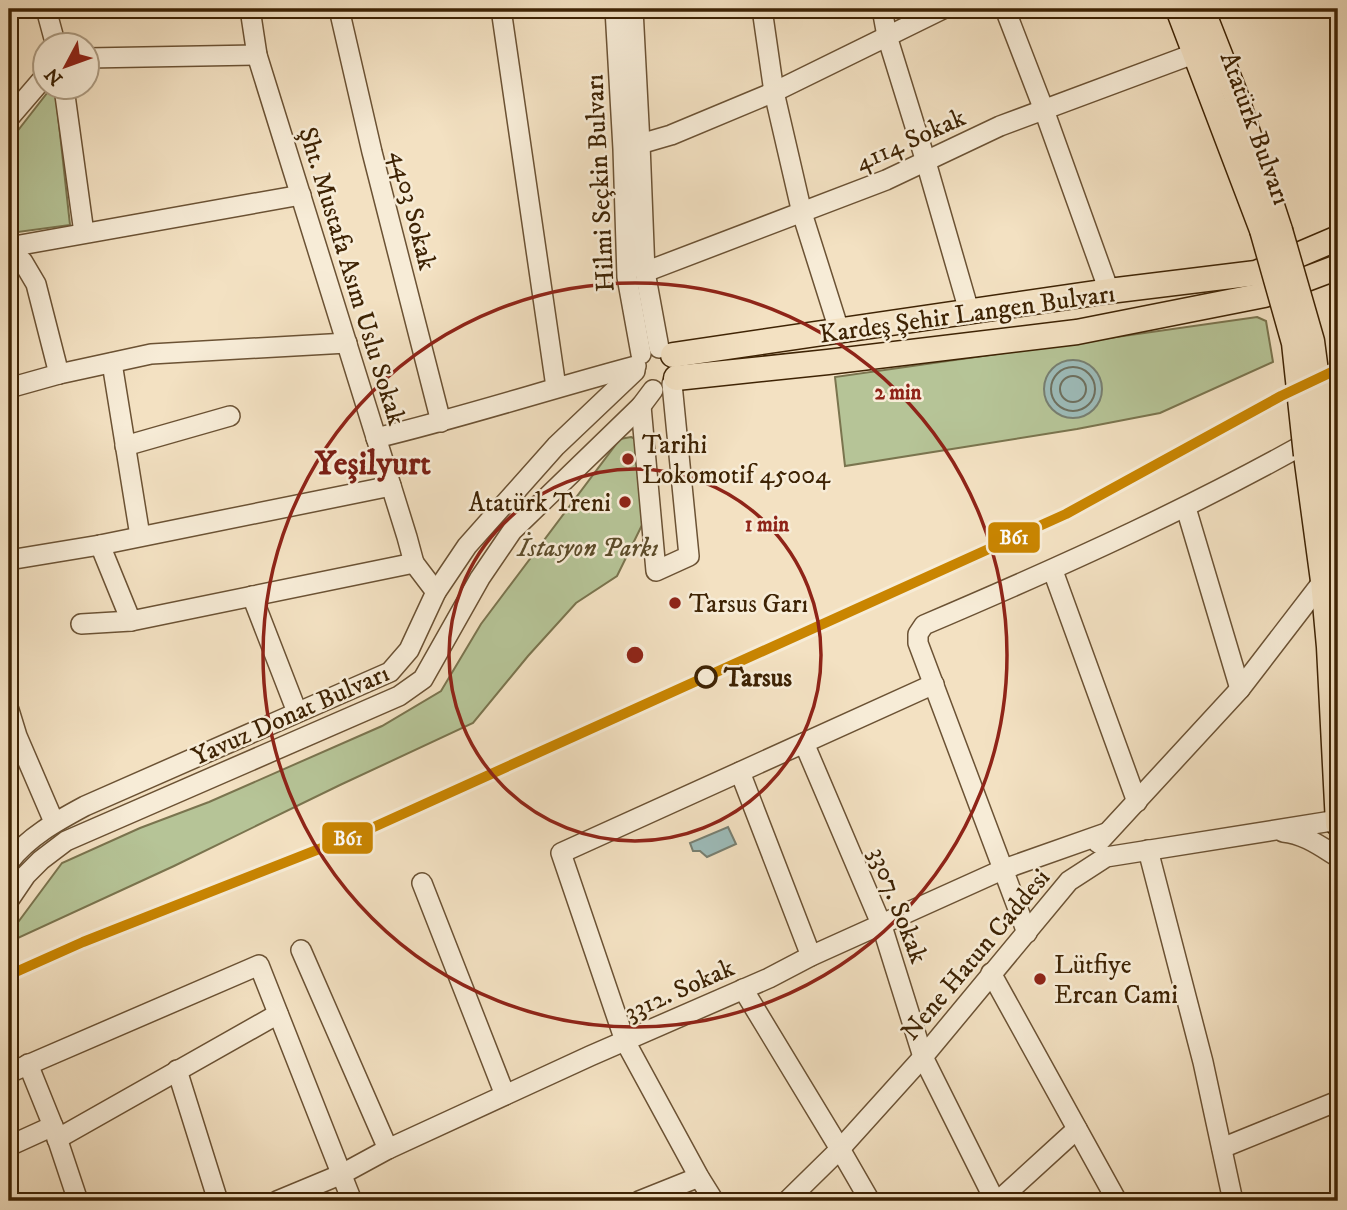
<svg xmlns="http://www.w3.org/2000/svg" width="1347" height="1210" viewBox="0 0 1347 1210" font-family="'IM FELL DW Pica',serif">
<rect width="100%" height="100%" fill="#f3e1c2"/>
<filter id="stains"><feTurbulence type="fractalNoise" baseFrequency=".00286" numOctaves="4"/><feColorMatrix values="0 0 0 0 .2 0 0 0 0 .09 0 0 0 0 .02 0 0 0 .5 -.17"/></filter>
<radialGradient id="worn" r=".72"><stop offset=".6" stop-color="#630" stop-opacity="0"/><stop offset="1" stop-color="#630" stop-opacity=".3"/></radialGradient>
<g fill="#b6c497" stroke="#7a744e" stroke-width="2">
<path d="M 51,88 L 55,88 L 70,225 L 18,232 L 9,224 L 9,142 Z"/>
<path d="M 1257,317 L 1266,321 L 1273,362 L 1160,413 L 1077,429 L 845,466 L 835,377 Z"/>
<path d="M 631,437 L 640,441 L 645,519 L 617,576 L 576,603 L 528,656 L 473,723 L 340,785 L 174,866 L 18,938 L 13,929 L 62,863 L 140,828 L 209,802 L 382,726 L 441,691 L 481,624 L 620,439 Z"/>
</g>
<g fill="#9dbcba" stroke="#777f71" stroke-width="2">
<circle cx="1073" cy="389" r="29"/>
<path d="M 728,827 L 736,844 L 707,857 L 700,851 L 693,851 L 690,843 Z"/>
</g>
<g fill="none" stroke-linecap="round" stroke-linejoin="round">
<g stroke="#6e705f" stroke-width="2">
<circle cx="1073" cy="389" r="22"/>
<circle cx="1073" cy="389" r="13"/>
</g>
<defs>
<g id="minor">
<path d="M 46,9 L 56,46"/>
<path d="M 250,9 L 257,55 L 407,537 L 414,563 L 436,592"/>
<path d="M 339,9 L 372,152 L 441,422"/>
<path d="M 501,9 L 556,387"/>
<path d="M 615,9 L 623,149 L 627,277 L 641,354"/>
<path d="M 633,9 L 640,144 L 645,272 L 659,348"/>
<path d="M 762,9 L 774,92 L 802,213 L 839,330"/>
<path d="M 882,9 L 887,36 L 926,162 L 969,311"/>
<path d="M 1005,9 L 1044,110 L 1109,291"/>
<path d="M 88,58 L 257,55"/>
<path d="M 64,88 L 84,233"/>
<path d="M 9,118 L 46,75"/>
<path d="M 640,144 L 671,135 L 774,92 L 943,9"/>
<path d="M 9,247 L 301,195"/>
<path d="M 9,248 L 23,262 L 36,284 L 59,374"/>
<path d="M 645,272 L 886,180 L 1000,126 L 1196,53"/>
<path d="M 112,363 L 140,536"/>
<path d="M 9,388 L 59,374 L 151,354 L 347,343"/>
<path d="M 641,406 L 656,571 L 689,556 L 672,384"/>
<path d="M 376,438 C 464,417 549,389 636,366"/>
<path d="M 125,446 L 230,416"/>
<path d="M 1186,508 L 1240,689"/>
<path d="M 100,545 L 131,621 L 414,563"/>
<path d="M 9,560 L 100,545 L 391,486"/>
<path d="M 1053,571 L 1137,802"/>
<path d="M 252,596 L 297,712"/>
<path d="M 81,624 L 131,621"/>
<path d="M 9,710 L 17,736 L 54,822"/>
<path d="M 804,743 L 882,926 L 923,1057 L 995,1201"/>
<path d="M 740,772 L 811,956"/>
<path d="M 1283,832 C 1304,834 1320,846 1338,857"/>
<path d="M 1098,843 L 1240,689 L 1323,581"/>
<path d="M 1148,850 L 1203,1062 L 1233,1201"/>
<path d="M 9,862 C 28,837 57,821 85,806 L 390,672 L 409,650 L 436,592 L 467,546 L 556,446 L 635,371"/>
<path d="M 422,883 L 505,1095"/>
<path d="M 9,900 L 26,875 L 41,860 L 66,841 L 399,696 L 423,679 L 480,578 L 512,531 L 641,406 L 653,390"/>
<path d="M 1027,933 L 918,643 L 918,634 L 924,625 C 1065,565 1205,502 1338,425"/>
<path d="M 301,950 L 388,1149"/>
<path d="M 991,973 L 1117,1201"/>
<path d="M 743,989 L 840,1149 L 870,1201"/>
<path d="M 28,1064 L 53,1126 L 78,1201"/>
<path d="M 177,1070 L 218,1201"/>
<path d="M 9,1073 L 259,965 L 352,1201"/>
<path d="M 57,1139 L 278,1014"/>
<path d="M 9,1146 L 53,1126"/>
<path d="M 1222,1148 L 1338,1101"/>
<path d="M 277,1201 L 342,1174 L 388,1149 L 590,1056 L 769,978 L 811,956 L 1004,869 L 1106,833"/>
<path d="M 639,1201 L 699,1177"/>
<path d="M 714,1201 L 699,1177 L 625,1041 L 561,853 L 934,684"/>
<path d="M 787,1201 L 840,1149 L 923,1057 L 1069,881 L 1106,857 L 1338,820"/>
<path d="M 998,1201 L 1077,1129"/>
</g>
<g id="major">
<path d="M 1178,9 L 1262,230"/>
<path d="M 1202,9 L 1235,93 L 1280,230"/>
<path d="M 673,355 L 1109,291 L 1256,273 L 1338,238"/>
<path d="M 676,378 L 828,362 L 1077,332 L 1264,295 L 1338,267"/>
<path d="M 1326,448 L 1338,562"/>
<path d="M 1306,455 L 1323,581 L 1329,647 L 1338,824"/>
</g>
</defs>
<use href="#minor" stroke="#6b5234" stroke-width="22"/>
<use href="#major" stroke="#3e2304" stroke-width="27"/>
<use href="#minor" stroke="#f7ecd7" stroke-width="19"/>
<use href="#major" stroke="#f3e1c2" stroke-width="24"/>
<defs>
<g id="major-bridge">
<path d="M 1262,230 L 1294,343 L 1306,455"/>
<path d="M 1280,230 L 1312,341 L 1326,448"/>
</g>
</defs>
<use href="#major-bridge" stroke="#3e2304" stroke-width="27" stroke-linecap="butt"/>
<use href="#major-bridge" stroke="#f3e1c2" stroke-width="24"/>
<defs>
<path id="rail-1" d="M 9,975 L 83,942 L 365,831 L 1066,514 L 1281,396 L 1338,369"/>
</defs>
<use href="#rail-1" stroke="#f7ecd7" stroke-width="16"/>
<use href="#rail-1" stroke="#c98501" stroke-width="10"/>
</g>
<g fill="none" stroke="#8f2418" stroke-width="3.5">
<circle cx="635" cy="655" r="186"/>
<circle cx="635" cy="655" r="372"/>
</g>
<g fill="#8f2418" stroke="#f7ecd7" stroke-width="2.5">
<circle cx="628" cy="459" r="7"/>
<circle cx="625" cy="502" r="7"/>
<circle cx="675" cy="603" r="7"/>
<circle cx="1040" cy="979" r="7"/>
</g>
<circle fill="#f7ecd7" stroke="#3e2304" stroke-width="3.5" cx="706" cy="677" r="10"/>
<g text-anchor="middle" stroke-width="5" stroke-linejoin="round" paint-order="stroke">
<g font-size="26" fill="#3e2304" stroke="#f7ecd7">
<text transform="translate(1256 128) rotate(70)" y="9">Atatürk Bulvarı</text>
<text transform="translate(910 139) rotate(-24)" y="9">4114 Sokak</text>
<text transform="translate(599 183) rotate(-93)" y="9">Hilmi Seçkin Bulvarı</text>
<text transform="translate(414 210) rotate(76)" y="9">4403 Sokak</text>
<text transform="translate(353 276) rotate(73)" y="9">Şht. Mustafa Asım Uslu Sokak</text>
<text transform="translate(967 313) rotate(-8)" y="9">Kardeş Şehir Langen Bulvarı</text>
<text transform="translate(290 714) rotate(-24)" y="9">Yavuz Donat Bulvarı</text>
<text transform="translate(899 905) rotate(69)" y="9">3307. Sokak</text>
<text transform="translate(975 954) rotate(-50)" y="9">Nene Hatun Caddesi</text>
<text transform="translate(679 989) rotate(-24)" y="9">3312. Sokak</text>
</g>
<g font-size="26" fill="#3e2304" stroke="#f7ecd7" text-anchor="start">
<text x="642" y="453">Tarihi<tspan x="642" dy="30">Lokomotif 45004</tspan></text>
<text x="611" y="511" text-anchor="end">Atatürk Treni</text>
<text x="689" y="612">Tarsus Garı</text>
<text x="1054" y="973">Lütfiye<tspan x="1054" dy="30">Ercan Cami</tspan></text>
</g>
<g font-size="26" font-style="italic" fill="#5c4b29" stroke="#f7ecd7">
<text x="588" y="556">İstasyon Parkı</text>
</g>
<g font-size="26" font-weight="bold" fill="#3e2304" stroke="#f7ecd7" text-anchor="start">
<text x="724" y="686">Tarsus</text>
</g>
<g font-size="33" font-weight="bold" fill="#7a1f14" stroke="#f7ecd7">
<text x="373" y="474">Yeşilyurt</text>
</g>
</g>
<circle cx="635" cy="655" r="10" fill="#8f2418" stroke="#f7ecd7" stroke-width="3.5"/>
<g font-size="21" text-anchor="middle" font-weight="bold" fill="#8f2418" stroke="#f7ecd7" stroke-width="5" stroke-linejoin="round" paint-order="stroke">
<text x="898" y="399">2 min</text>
<text x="767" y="531">1 min</text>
</g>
<g stroke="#f7ecd7" stroke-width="2.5">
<rect x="987" y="521" width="54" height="33" rx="7" fill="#c98501"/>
<rect x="321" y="821" width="53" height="34" rx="7" fill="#c98501"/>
</g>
<g font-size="19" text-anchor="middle" font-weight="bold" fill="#fff">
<text x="1014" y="544">B61</text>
<text x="348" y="845">B61</text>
</g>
<rect width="1347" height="1210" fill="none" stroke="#f3e1c2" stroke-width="35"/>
<rect x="10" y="10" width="1326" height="1189" fill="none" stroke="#3e2304" stroke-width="3.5"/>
<rect x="18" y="18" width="1312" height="1175" fill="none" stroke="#3e2304" stroke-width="2"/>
<g transform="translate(66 66) rotate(229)"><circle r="33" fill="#f7ecd7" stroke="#ad9c83" stroke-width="2"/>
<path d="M0-5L12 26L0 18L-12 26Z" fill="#8f2418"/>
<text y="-10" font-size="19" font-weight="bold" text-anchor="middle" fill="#3e2304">N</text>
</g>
<rect width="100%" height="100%" filter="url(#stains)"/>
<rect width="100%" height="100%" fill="url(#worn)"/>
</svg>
